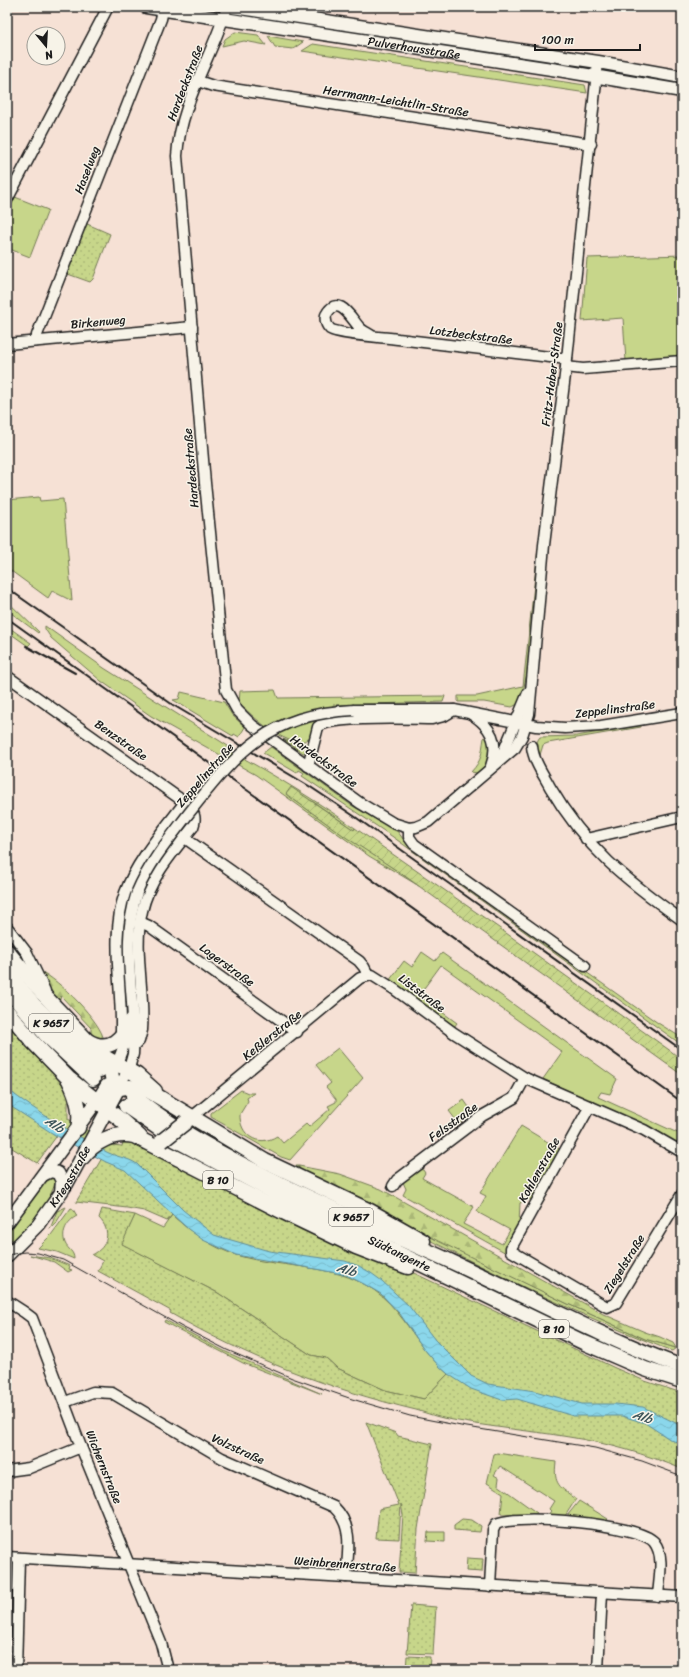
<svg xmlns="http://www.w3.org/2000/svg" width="689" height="1677" viewBox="0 0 689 1677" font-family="Sriracha,sans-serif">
<defs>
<pattern id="forest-firs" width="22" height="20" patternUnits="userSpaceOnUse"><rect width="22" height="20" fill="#c7d68a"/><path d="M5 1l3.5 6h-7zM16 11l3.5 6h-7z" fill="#aab776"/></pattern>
<pattern id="park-dots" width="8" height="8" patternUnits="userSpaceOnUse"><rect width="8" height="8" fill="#c7d68a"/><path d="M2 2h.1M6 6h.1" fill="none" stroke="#aab776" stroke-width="1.8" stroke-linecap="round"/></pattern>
<pattern id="garden-furrows" width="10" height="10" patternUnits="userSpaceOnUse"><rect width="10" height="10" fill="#c7d68a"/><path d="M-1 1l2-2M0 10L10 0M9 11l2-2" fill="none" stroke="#aab776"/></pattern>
<pattern id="water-waves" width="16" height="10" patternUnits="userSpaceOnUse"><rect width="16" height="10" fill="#8bd7eb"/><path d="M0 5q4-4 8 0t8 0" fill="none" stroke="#77b8c9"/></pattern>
</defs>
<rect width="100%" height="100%" fill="#f6e1d5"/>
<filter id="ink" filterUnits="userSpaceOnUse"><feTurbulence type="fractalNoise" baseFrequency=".025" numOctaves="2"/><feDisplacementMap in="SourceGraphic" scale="8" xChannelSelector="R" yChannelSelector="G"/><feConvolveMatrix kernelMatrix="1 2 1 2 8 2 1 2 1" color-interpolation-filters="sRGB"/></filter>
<g filter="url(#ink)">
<g fill="#c7d68a" stroke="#727953">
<path d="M 247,17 L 309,25 L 320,24 L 580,63 L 579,69 Z"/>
<path d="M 235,32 L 258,35 L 266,45 L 244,41 L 222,46 L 225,39 Z"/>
<path d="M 268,36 L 303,42 L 293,49 L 275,47 Z"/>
<path d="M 313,44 L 585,85 L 587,93 L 302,51 Z"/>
<path d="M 15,197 L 48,210 L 30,257 L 7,248 L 7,213 Z"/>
<path d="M 682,255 L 682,355 L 626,361 L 623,318 L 582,321 L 587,258 Z"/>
<path d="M 39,497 L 40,501 L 63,499 L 72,601 L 52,591 L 48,598 L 7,568 L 7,500 Z"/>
<path d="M 538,548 L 540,550 L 530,661 L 522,695 L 521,694 L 518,704 L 512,707 L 484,702 L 458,702 L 458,696 L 477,696 L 523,686 Z"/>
<path d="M 7,601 L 39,632 L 38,633 L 7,610 Z"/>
<path d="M 7,626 L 28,641 L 31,643 L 28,646 L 7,631 Z"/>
<path d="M 45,626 L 104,668 L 228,746 L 226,751 L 231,753 L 232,752 C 276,776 315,800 355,828 L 354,830 L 312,801 L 286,794 C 330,826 375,855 419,886 L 369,856 L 256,775 L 151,716 L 101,681 L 51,638 L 45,629 Z"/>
<path d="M 275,690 L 278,698 L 445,696 L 443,702 L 333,705 L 333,718 L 328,718 L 308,752 L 303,753 L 283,739 L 297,744 L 307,743 L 311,739 L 308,738 C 295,755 248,714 239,702 L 240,691 Z"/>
<path d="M 181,692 L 224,702 L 232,715 L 245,727 L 239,737 L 234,734 L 233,736 L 175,701 L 173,700 L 179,699 Z"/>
<path d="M 641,725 L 641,727 L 548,743 L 543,745 L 540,755 C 537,750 535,742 540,737 L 576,736 Z"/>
<path d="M 488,734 C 495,749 489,764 477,773 L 471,772 C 483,759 481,754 484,738 Z"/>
<path d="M 271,747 L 351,805 L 398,832 L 408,846 L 658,1023 L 682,1038 L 682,1045 L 393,837 L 302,776 L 304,773 L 299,770 L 297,773 L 263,753 Z"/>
<path d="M 422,952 L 435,961 L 442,953 L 617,1079 L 610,1094 L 601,1092 L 598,1097 L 682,1135 L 677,1142 L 543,1079 L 562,1052 L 441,965 L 419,995 L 457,1023 L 454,1027 L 389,981 L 404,961 L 412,967 Z"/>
<path d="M 338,1048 L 363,1078 L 290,1160 L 281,1157 L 211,1117 L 211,1113 L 241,1090 L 248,1093 L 254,1093 L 247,1098 L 248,1101 L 240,1114 C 239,1135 258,1148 277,1136 L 283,1143 L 306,1124 L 309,1127 L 330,1109 L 328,1106 L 336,1102 L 336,1099 L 326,1087 L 331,1083 L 316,1065 Z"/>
<path d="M 464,1100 L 473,1113 L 459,1124 L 449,1111 Z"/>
<path d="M 521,1126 L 561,1150 L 555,1159 L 550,1171 L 533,1199 L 526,1200 L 520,1203 L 519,1225 L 508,1254 L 403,1195 L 406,1189 L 403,1182 L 419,1169 L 423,1170 L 425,1173 L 422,1178 L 474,1207 L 463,1224 L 502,1244 L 510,1230 L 477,1212 L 486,1196 L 480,1193 Z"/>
<path d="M 295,1166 L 299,1166 L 299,1171 L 378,1207 L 412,1227 L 568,1304 L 645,1339 L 676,1348 L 672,1351 C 541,1301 417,1234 294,1169 Z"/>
<path d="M 53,1176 L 56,1180 C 50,1202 34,1221 20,1239 L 12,1240 L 8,1238 L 7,1233 L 47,1177 Z"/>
<path d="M 66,1207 L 56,1223 L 50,1229 L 57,1211 Z"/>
<path d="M 71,1208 L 73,1209 L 77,1216 C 67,1221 61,1232 65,1243 C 68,1250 74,1251 74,1259 L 57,1252 L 38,1248 L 51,1235 Z"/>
<path d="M 135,1215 L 163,1228 L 172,1215 L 188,1229 L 236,1255 L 321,1270 L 346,1275 L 364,1284 L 381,1294 L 400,1314 L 424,1349 L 448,1374 L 424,1399 L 385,1390 L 337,1368 L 326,1358 L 311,1355 L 218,1293 L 121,1244 Z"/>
<path d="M 405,1248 L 615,1347 L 682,1376 L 633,1358 L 403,1250 Z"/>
<path d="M 30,1255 L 50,1258 L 70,1266 L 69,1269 L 72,1270 L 68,1272 L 54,1262 Z"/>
<path d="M 165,1320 L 226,1352 L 322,1394 L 243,1363 L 164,1322 Z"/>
<path d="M 497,1453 L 556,1462 C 553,1485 560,1487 576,1499 L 565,1516 L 548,1515 L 551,1511 L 549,1509 L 554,1501 L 500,1466 L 494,1475 L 499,1478 L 498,1485 L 537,1513 L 537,1515 L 501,1514 L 503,1493 L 487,1483 L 494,1454 Z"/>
<path d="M 579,1501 L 608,1519 L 606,1521 L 567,1516 Z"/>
<path d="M 428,1532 L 445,1532 L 445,1542 L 427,1541 Z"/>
</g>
<g fill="url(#forest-firs)" stroke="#727953">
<path d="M 40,971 C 58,979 102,1022 104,1041 L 91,1035 L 91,1028 L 61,996 L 59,1002 L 49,990 Z"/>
<path d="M 299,1166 L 340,1174 L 381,1189 L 603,1314 L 645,1332 L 660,1337 L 673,1343 L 676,1348 L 645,1339 L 568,1304 L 438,1241 L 378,1207 L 299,1171 Z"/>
</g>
<g fill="url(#park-dots)" stroke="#727953">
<path d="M 85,223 L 110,234 L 93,279 L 90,282 L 65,273 Z"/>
<path d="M 7,1018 L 67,1085 L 75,1099 L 68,1102 L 68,1119 L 112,1145 L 122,1146 L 123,1142 L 128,1138 L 615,1368 L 645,1381 L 682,1393 L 682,1469 C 646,1454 607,1443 569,1437 C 527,1430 485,1427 443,1418 C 434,1416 423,1412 416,1410 C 329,1389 248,1358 170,1313 L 171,1311 L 98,1271 L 103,1261 L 92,1255 C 108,1247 112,1231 99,1218 L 102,1209 L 135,1215 L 122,1244 L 218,1293 L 311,1355 L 326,1358 L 337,1368 L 385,1390 L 424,1399 L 448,1374 C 439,1366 430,1357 423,1347 C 405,1323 391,1298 364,1284 C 324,1263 278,1268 236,1255 C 211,1247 191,1232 172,1215 L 167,1221 L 144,1211 L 127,1208 L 76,1202 L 102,1158 L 61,1130 L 37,1163 L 7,1145 Z"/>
<path d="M 366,1422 L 396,1433 L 398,1436 L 432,1444 L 418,1529 L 415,1573 L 399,1572 L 403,1515 L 401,1504 L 399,1539 L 376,1538 L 379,1509 L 399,1505 Z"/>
<path d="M 462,1519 L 472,1520 L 481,1526 L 480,1532 L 454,1530 L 454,1525 Z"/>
<path d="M 467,1558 L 483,1559 L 482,1572 L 466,1571 Z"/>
<path d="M 411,1605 L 436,1607 L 433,1654 L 407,1653 Z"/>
<path d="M 407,1656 L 430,1657 L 429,1670 L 406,1670 Z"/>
</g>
<path fill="url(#garden-furrows)" stroke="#727953" d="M 291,787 L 354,830 L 355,828 L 499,928 L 672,1052 L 682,1060 L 682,1075 L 402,874 L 347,838 L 286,794 Z"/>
<path fill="url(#water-waves)" stroke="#5f8c98" d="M 7,1089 C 37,1112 71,1132 103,1150 C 114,1157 127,1157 137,1164 L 183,1210 L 214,1235 L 269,1251 L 345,1261 L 359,1266 L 371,1273 L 382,1281 L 408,1305 L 435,1340 L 471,1376 L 488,1384 L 535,1391 L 582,1404 L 616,1404 L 643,1407 L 682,1426 L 682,1444 L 671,1440 L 645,1423 L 622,1416 L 573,1416 L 517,1399 L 502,1400 L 471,1389 L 448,1374 L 438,1365 L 424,1349 L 400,1314 L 381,1294 L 364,1284 L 346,1275 L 321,1270 L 236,1255 L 203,1240 L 188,1229 L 125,1170 L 106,1162 L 55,1135 L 7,1104 Z"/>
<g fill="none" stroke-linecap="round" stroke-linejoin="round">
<defs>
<g id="minor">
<path d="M 227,7 C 212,57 180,103 177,156 L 205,483 L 226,690 L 237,710 L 252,725 L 360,803 L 393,823 L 409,828 L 416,827 L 428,822 L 515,748 L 522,736 L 529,714 L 544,545 L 567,359 L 598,62"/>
<path d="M 198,81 L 213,86 L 591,144"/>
<path d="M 7,200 L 108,7"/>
<path d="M 372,336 C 368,333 362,331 359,327 C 351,318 338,293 326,315 C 325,320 326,325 330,329 C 340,335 385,337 398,339 L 567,359"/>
<path d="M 37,341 L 37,335 L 161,19 L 163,10"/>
<path d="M 7,344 L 192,327"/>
<path d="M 566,367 L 583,369 L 682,361"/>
<path d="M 7,676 L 176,796 C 187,804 199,812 193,827 C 173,852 149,879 142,911 C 133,950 145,991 142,1030 L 139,1041 L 133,1047"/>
<path d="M 354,710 L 454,710 L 536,726 L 565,728 L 601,726 L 682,713"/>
<path d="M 471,714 C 491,726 500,743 491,766"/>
<path d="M 532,746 C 533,760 543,774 550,787 C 586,849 625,879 682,920"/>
<path d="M 500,760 L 528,693"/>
<path d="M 308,766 L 318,727 C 331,715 411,719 432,719 L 444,716 L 454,710"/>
<path d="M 409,828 L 409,837 L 414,844 L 585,966"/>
<path d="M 179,834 L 359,961 L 364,967 L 368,975"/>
<path d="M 586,839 L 682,817"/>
<path d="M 140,922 L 149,926 L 297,1032"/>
<path d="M 7,927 L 27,953 L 45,991"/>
<path d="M 126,1042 L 122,1037 L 121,1030 C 122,985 110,936 125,893 C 137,860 164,830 185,802"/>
<path d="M 115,1069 L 127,1037"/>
<path d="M 119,1088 L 130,1065 L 133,1054 C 137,1000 119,945 137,892"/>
<path d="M 590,1106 L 511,1248 L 511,1251 L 607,1307 L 616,1303 L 682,1194"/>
<path d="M 192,1117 L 360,978 L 372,975 L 394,989 L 454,1033 L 525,1078 L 644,1130 L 682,1152"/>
<path d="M 393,1186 L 397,1180 L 421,1162 L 482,1116 L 514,1098 L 525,1078"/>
<path d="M 7,1301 L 24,1312 L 32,1318 L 81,1447 L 161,1643 L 168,1670"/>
<path d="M 65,1402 L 93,1392 L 112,1393 L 222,1458 L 334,1507 C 354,1526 348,1552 346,1577"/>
<path d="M 7,1471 L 29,1468 L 81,1447"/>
<path d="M 7,1557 L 682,1597"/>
<path d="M 490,1586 L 493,1530 L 496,1524 C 517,1513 639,1524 654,1542 C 665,1556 659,1579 658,1596"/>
<path d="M 16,1670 L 19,1558"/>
<path d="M 598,1670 L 602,1593"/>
</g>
<g id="major">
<path id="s1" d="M 146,7 L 558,70 L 682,91"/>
<path d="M 233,7 L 598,62 L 682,77"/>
<path d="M 43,1175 L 51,1171 L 58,1173 L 62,1181 L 61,1192"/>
<path d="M 7,1223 L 97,1101 L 107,1085"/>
<path id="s2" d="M 7,1256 L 38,1225 L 67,1184 L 119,1088"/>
</g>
<g id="highway">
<path d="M 7,951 L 42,993 L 104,1058 L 111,1072 L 113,1082"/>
<path d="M 7,971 L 34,1005 L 100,1070"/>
<path d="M 7,989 L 46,1035 L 93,1079"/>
<path d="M 7,1011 L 32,1041 L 68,1078 L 121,1120 L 140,1137"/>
<path d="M 88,1041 C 110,1054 122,1038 132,1020"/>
<path d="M 103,1056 L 137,1075 L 155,1091"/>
<path d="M 69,1080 C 76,1094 82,1112 78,1128"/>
<path d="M 133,1096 C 149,1108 166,1121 183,1131 C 268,1183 362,1221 452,1262 C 528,1297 603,1338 682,1367"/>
<path d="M 97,1101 C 111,1086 131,1084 149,1091 L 265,1161 L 370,1211 L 423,1241"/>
<path id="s3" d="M 126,1106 L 174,1139 L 286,1199 L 585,1343 L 645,1369 L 682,1381"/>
<path d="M 82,1158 C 94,1142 113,1132 134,1136 L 281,1211 L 356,1247 L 408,1267"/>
</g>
</defs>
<use href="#minor" stroke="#1c1c1c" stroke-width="13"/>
<use href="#major" stroke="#1c1c1c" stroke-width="15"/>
<use href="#highway" stroke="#1c1c1c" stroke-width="17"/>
<use href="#minor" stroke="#f7f3e8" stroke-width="10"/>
<use href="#major" stroke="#f7f3e8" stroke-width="12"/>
<use href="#highway" stroke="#f7f3e8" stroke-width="14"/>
<path stroke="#1c1c1c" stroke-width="1" d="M 7,1255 L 25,1252 L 38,1253 L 63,1260 L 182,1327 L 227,1350 L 292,1378 L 352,1399 L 410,1416 L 461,1426 L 595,1448 L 642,1461 L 682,1476"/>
<g stroke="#1c1c1c" stroke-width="2">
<path d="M 7,588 L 173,705 L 309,786 L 354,816 L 682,1050"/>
<path d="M 7,618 L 682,1102"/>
<path d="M 26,646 L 75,673"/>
</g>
<defs>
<path id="minor-bridge" d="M 137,892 C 149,863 170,838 189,813 C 238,751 269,714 354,710"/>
<path id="highway-bridge" d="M 162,1141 L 186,1122"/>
</defs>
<use href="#minor-bridge" stroke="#1c1c1c" stroke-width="13" stroke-linecap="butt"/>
<use href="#highway-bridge" stroke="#1c1c1c" stroke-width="17" stroke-linecap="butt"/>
<use href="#minor-bridge" stroke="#f7f3e8" stroke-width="10"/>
<use href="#highway-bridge" stroke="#f7f3e8" stroke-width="14"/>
</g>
</g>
<g text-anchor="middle" stroke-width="3" stroke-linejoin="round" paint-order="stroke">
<g fill="#f7f3e8" stroke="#5e5c59" stroke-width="1">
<rect x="29" y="1014" width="44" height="18" rx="3"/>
<rect x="203" y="1171" width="30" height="18" rx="3"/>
<rect x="329" y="1208" width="44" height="18" rx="3"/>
<rect x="539" y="1320" width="30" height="18" rx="3"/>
</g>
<g font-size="11" font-weight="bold" fill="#1c1c1c">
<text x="51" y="1027">K 9657</text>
<text x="218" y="1184">B 10</text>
<text x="351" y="1221">K 9657</text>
<text x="554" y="1333">B 10</text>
</g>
<g font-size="12" fill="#1c1c1c" stroke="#f7f3e8">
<text dy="4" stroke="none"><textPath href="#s1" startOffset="271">Pulverhausstraße</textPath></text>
<text transform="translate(185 83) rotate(-69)" y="4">Hardeckstraße</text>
<text transform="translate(396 101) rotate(9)" y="4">Herrmann-Leichtlin-Straße</text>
<text transform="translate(87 170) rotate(-69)" y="4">Haselweg</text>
<text transform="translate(98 322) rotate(-5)" y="4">Birkenweg</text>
<text transform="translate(471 335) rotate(7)" y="4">Lotzbeckstraße</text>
<text transform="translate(552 374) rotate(-83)" y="4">Fritz-Haber-Straße</text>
<text transform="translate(191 468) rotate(-95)" y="4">Hardeckstraße</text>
<text transform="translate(615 709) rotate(-7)" y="4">Zeppelinstraße</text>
<text transform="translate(121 740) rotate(35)" y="4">Benzstraße</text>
<text transform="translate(324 761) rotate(36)" y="4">Hardeckstraße</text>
<text transform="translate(205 775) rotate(-49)" y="4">Zeppelinstraße</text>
<text transform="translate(227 965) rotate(36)" y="4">Lagerstraße</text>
<text transform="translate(422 993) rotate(37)" y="4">Liststraße</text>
<text transform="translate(272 1035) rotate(-39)" y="4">Keßlerstraße</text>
<text transform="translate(453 1122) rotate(-36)" y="4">Felsstraße</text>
<text transform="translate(539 1170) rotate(-61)" y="4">Kohlenstraße</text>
<text dy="4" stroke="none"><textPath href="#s2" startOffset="102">Kriegsstraße</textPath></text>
<text dy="4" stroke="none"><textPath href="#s3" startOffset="311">Südtangente</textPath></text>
<text transform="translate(624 1264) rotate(-58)" y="4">Ziegelstraße</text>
<text transform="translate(238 1449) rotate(25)" y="4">Volzstraße</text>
<text transform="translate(104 1467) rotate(68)" y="4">Wichernstraße</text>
<text transform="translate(345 1564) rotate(4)" y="4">Weinbrennerstraße</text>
</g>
<g font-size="13" font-style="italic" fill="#3d545a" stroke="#f7f3e8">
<text transform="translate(55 1124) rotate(34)" y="5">Alb</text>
<text transform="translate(347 1269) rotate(18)" y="5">Alb</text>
<text transform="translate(643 1416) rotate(20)" y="5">Alb</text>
</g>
</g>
<rect width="689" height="1677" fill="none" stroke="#f7f3e8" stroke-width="24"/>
<rect x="12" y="12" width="665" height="1653" fill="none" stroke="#1c1c1c" stroke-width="1.5" filter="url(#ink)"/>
<g transform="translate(46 46) rotate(162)"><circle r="19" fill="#f7f3e8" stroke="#9f9d96"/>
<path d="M0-3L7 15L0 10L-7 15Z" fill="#1c1c1c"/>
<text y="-6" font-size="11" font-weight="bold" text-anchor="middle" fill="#1c1c1c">N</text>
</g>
<path d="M535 44v6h105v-6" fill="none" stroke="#1c1c1c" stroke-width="2"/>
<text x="541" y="44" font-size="12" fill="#1c1c1c" stroke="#f7f3e8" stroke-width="3" paint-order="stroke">100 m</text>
</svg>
